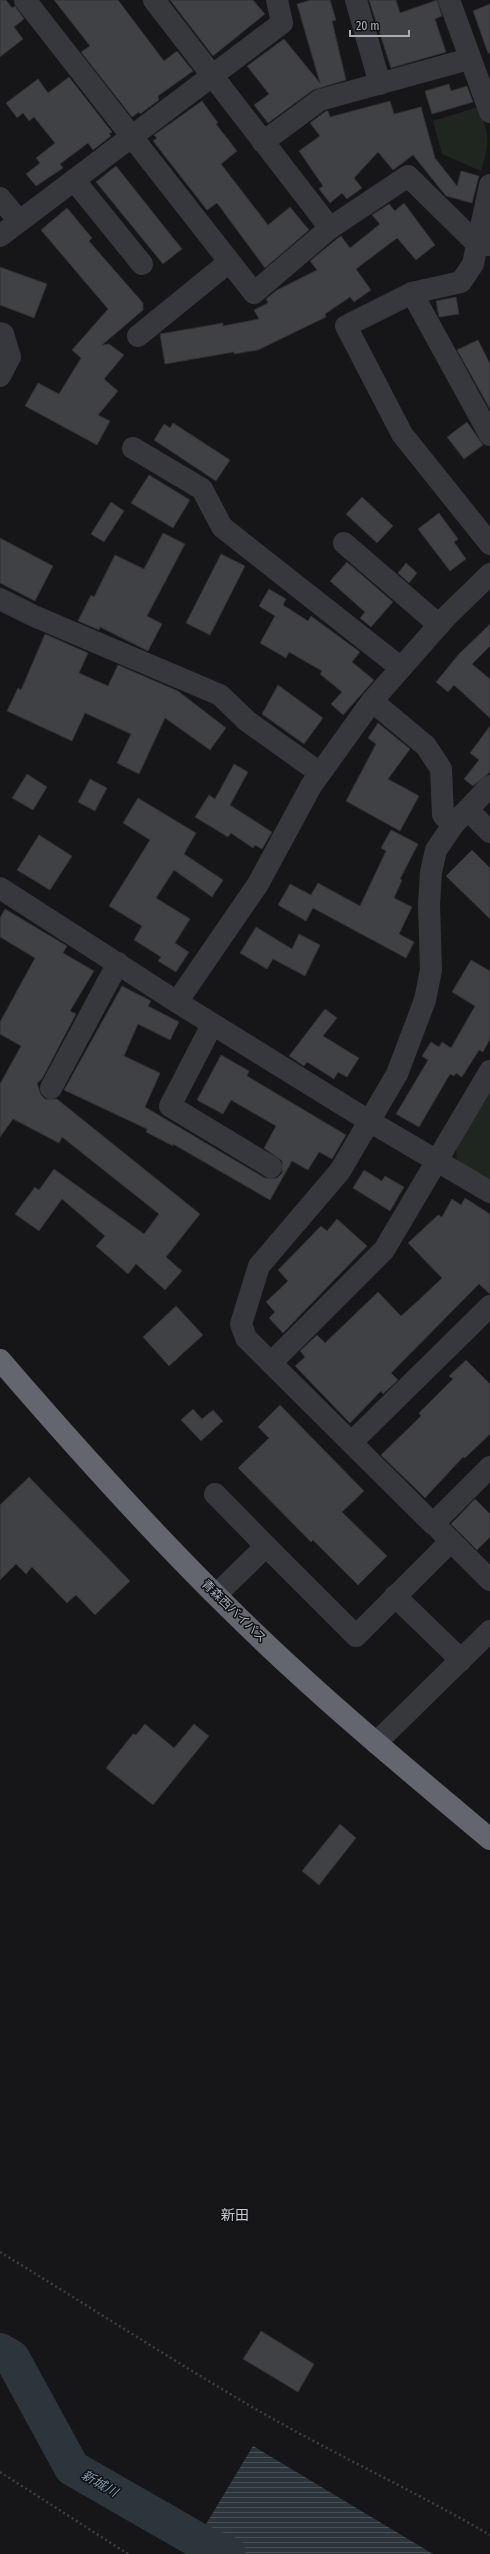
<svg xmlns="http://www.w3.org/2000/svg" width="490" height="2554" viewBox="0 0 490 2554" font-family="'Fira Sans Condensed','Noto Sans JP',sans-serif">
<defs>
<pattern id="water-rules" width="6" height="5" patternUnits="userSpaceOnUse"><rect width="6" height="5" fill="#2c353c"/><path d="M0 2.5h6" fill="none" stroke="#485056"/></pattern>
</defs>
<rect width="100%" height="100%" fill="#161618"/>
<g fill="#1e261f">
<path d="M 478,107 C 490,137 490,140 481,171 L 442,154 L 433,121 Z"/>
<path d="M 490,1090 L 490,1182 L 457,1161 L 456,1149 Z"/>
</g>
<path fill="url(#water-rules)" d="M 253,2446 L 433,2554 L 188,2554 Z"/>
<g fill="none" stroke-linecap="round" stroke-linejoin="round">
<path stroke="#2c353c" stroke-width="36" d="M 0,2351 L 12,2358 L 72,2468 L 208,2546 L 228,2554"/>
</g>
<g fill="#404145" stroke="#303034">
<path d="M 0,0 L 6,0 L 12,8 L 15,6 L 24,19 L 14,27 L 23,39 L 0,57 Z"/>
<path d="M 54,0 L 118,0 L 164,61 L 177,51 L 193,71 L 158,96 L 159,100 L 140,114 L 139,112 L 132,117 L 81,52 L 90,46 Z"/>
<path d="M 170,0 L 253,0 L 265,14 L 213,56 Z"/>
<path d="M 311,0 L 330,0 L 336,20 L 332,21 L 346,80 L 313,90 L 268,123 L 254,105 L 269,94 L 247,66 L 284,39 L 320,83 L 297,4 Z"/>
<path d="M 369,0 L 396,0 L 400,13 L 437,0 L 442,16 L 435,19 L 446,52 L 391,68 Z"/>
<path d="M 490,4 L 490,53 L 488,53 L 473,11 Z"/>
<path d="M 69,77 L 112,132 L 109,134 L 111,136 L 93,150 L 88,143 L 60,164 L 63,168 L 36,186 L 26,174 L 40,163 L 36,158 L 55,143 L 34,117 L 29,121 L 23,113 L 17,118 L 6,103 L 38,79 L 48,93 Z"/>
<path d="M 449,84 L 451,91 L 467,86 L 473,102 L 432,114 L 425,91 Z"/>
<path d="M 202,101 L 218,123 L 216,124 L 237,151 L 221,164 L 268,225 L 290,207 L 309,230 L 265,268 L 217,203 L 207,210 L 153,141 L 157,138 L 154,135 Z"/>
<path d="M 390,101 L 394,114 L 421,107 L 435,158 L 457,186 L 461,171 L 479,176 L 472,203 L 446,196 L 413,155 L 393,170 L 378,152 L 354,178 L 362,188 L 347,199 L 342,193 L 330,203 L 319,189 L 323,186 L 299,151 L 320,136 L 310,123 L 326,111 L 328,111 L 330,117 Z"/>
<path d="M 116,166 L 182,249 L 163,264 L 96,182 Z"/>
<path d="M 404,203 L 435,245 L 416,260 L 397,238 L 356,269 L 371,290 L 354,302 L 350,297 L 325,314 L 326,317 L 258,350 L 234,354 L 234,352 L 165,364 L 160,334 L 223,323 L 223,326 L 259,319 L 254,310 L 268,303 L 266,299 L 277,290 L 317,270 L 310,261 L 338,238 L 341,236 L 350,248 L 380,224 L 372,215 L 389,204 L 395,211 Z"/>
<path d="M 67,208 L 92,238 L 89,241 L 143,303 L 143,310 L 102,345 L 109,344 L 124,355 L 104,379 L 118,391 L 98,415 L 110,421 L 97,445 L 25,406 L 38,383 L 59,394 L 81,358 L 72,350 L 108,309 L 41,230 Z"/>
<path d="M 0,267 L 47,284 L 34,318 L 0,305 Z"/>
<path d="M 456,297 L 459,314 L 439,317 L 436,301 Z"/>
<path d="M 478,340 L 490,364 L 490,409 L 457,350 Z"/>
<path d="M 467,422 L 483,445 L 464,459 L 447,437 Z"/>
<path d="M 173,423 L 230,460 L 216,481 L 154,440 L 164,424 L 170,428 Z"/>
<path d="M 149,475 L 190,500 L 173,528 L 131,503 Z"/>
<path d="M 362,497 L 393,526 L 377,543 L 346,514 Z"/>
<path d="M 111,502 L 124,511 L 104,542 L 91,534 Z"/>
<path d="M 439,513 L 458,539 L 454,542 L 466,559 L 450,571 L 418,529 Z"/>
<path d="M 163,533 L 185,544 L 147,616 L 162,624 L 148,651 L 100,627 L 99,630 L 78,621 L 91,595 L 94,597 L 115,555 L 144,569 Z"/>
<path d="M 0,538 L 53,566 L 35,601 L 0,583 Z"/>
<path d="M 221,554 L 245,566 L 210,635 L 186,623 Z"/>
<path d="M 347,562 L 393,602 L 371,627 L 360,618 L 365,612 L 330,581 Z"/>
<path d="M 406,563 L 417,573 L 409,583 L 398,573 Z"/>
<path d="M 269,589 L 286,599 L 283,605 L 308,621 L 311,616 L 360,652 L 352,662 L 374,680 L 343,715 L 331,704 L 342,692 L 320,674 L 322,671 L 289,652 L 286,658 L 260,643 L 275,616 L 259,606 Z"/>
<path d="M 490,624 L 490,646 L 472,664 L 490,679 L 490,718 L 454,685 L 448,692 L 436,682 L 459,654 Z"/>
<path d="M 45,634 L 88,653 L 79,673 L 108,686 L 118,665 L 178,691 L 226,728 L 210,750 L 165,718 L 139,774 L 117,763 L 131,734 L 85,713 L 72,741 L 7,711 L 18,688 L 21,690 Z"/>
<path d="M 278,685 L 323,718 L 304,744 L 262,714 Z"/>
<path d="M 378,723 L 410,749 L 388,779 L 419,796 L 400,831 L 346,801 L 376,744 L 368,738 Z"/>
<path d="M 490,726 L 490,772 L 473,786 L 464,779 L 479,760 L 470,753 Z"/>
<path d="M 234,764 L 248,772 L 230,805 L 272,832 L 262,849 L 255,845 L 253,848 L 231,833 L 228,837 L 195,817 L 209,795 L 215,799 Z"/>
<path d="M 27,774 L 47,787 L 33,810 L 12,798 Z"/>
<path d="M 90,779 L 107,788 L 95,811 L 78,802 Z"/>
<path d="M 138,798 L 196,833 L 184,854 L 223,880 L 212,897 L 174,870 L 156,898 L 190,919 L 175,943 L 189,952 L 176,972 L 158,961 L 161,957 L 134,940 L 142,926 L 109,906 L 150,840 L 123,823 Z"/>
<path d="M 391,830 L 418,844 L 400,879 L 402,880 L 394,898 L 412,907 L 399,934 L 414,942 L 406,958 L 313,908 L 306,921 L 278,905 L 290,884 L 311,895 L 318,883 L 360,906 L 386,851 L 381,848 Z"/>
<path d="M 39,835 L 72,856 L 50,890 L 17,870 Z"/>
<path d="M 472,850 L 490,868 L 490,919 L 446,876 Z"/>
<path d="M 5,909 L 67,946 L 63,953 L 94,971 L 70,1011 L 76,1014 L 42,1079 L 37,1083 L 41,1095 L 45,1099 L 57,1099 L 200,1214 L 166,1257 L 182,1271 L 165,1290 L 136,1264 L 128,1274 L 96,1246 L 105,1236 L 62,1199 L 39,1231 L 15,1214 L 35,1187 L 39,1190 L 54,1169 L 144,1234 L 159,1214 L 62,1137 L 59,1143 L 13,1119 L 0,1137 L 0,1084 L 21,1046 L 0,1034 L 0,1022 L 35,958 L 0,937 L 0,918 Z"/>
<path d="M 256,927 L 292,949 L 299,934 L 320,945 L 305,976 L 273,959 L 267,969 L 240,953 Z"/>
<path d="M 471,960 L 490,971 L 490,1039 L 483,1052 L 479,1050 L 462,1077 L 456,1073 L 454,1076 L 450,1074 L 419,1127 L 396,1114 L 428,1060 L 422,1056 L 431,1042 L 439,1047 L 442,1042 L 451,1048 L 475,1006 L 452,992 Z"/>
<path d="M 122,986 L 151,1001 L 148,1006 L 179,1022 L 170,1040 L 138,1024 L 124,1056 L 160,1073 L 145,1107 L 265,1178 L 277,1178 L 282,1173 L 282,1161 L 264,1148 L 276,1126 L 231,1100 L 223,1114 L 197,1100 L 221,1055 L 249,1071 L 247,1076 L 346,1135 L 332,1159 L 319,1152 L 308,1170 L 292,1161 L 270,1200 L 173,1144 L 173,1146 L 146,1132 L 147,1129 L 64,1090 Z"/>
<path d="M 325,1009 L 337,1018 L 323,1036 L 359,1058 L 347,1077 L 338,1072 L 334,1079 L 307,1062 L 304,1066 L 289,1056 Z"/>
<path d="M 364,1170 L 382,1181 L 385,1176 L 404,1187 L 390,1211 L 353,1188 Z"/>
<path d="M 465,1198 L 490,1214 L 490,1294 L 479,1284 L 391,1373 L 398,1380 L 383,1394 L 381,1391 L 350,1423 L 295,1366 L 305,1357 L 300,1351 L 317,1335 L 325,1343 L 378,1292 L 401,1316 L 420,1299 L 442,1278 L 408,1243 L 438,1215 L 442,1217 L 452,1199 L 461,1205 Z"/>
<path d="M 337,1219 L 367,1246 L 283,1333 L 269,1318 L 275,1312 L 266,1302 L 288,1281 L 278,1270 L 321,1226 L 327,1231 Z"/>
<path d="M 176,1306 L 203,1335 L 169,1366 L 143,1337 Z"/>
<path d="M 466,1360 L 490,1384 L 490,1434 L 465,1458 L 463,1457 L 425,1498 L 381,1455 L 421,1416 L 419,1413 L 453,1379 L 449,1376 Z"/>
<path d="M 280,1405 L 364,1491 L 342,1512 L 387,1556 L 358,1585 L 313,1540 L 311,1542 L 238,1468 L 269,1438 L 258,1427 Z"/>
<path d="M 193,1409 L 202,1419 L 213,1410 L 223,1421 L 201,1441 L 181,1420 Z"/>
<path d="M 29,1477 L 130,1581 L 95,1615 L 76,1595 L 67,1603 L 32,1567 L 26,1574 L 16,1564 L 0,1580 L 0,1505 Z"/>
<path d="M 475,1499 L 490,1514 L 490,1537 L 477,1550 L 451,1524 Z"/>
<path d="M 145,1724 L 174,1748 L 194,1724 L 209,1736 L 153,1805 L 106,1768 L 133,1734 L 136,1735 Z"/>
<path d="M 340,1824 L 356,1838 L 319,1885 L 302,1871 Z"/>
<path d="M 261,2331 L 314,2364 L 298,2392 L 243,2359 Z"/>
</g>
<g fill="none" stroke-linecap="round" stroke-linejoin="round">
<g stroke="#3d3f44" stroke-width="2.5" stroke-dasharray="2 3" stroke-linecap="butt">
<path d="M 0,2252 C 82,2302 164,2355 247,2404 C 327,2451 411,2489 490,2535"/>
<path d="M 0,2472 L 128,2554"/>
</g>
<g stroke="#37383d" stroke-width="22">
<path d="M 25,0 L 254,293 L 330,228 L 408,176 L 478,245 L 490,245"/>
<path d="M 154,0 L 330,228"/>
<path d="M 356,0 L 380,84"/>
<path d="M 449,0 L 490,112"/>
<path d="M 263,142 L 320,100 L 469,59"/>
<path d="M 74,180 L 142,264"/>
<path d="M 490,185 L 473,264 L 461,282 L 412,293 L 346,326 L 402,434 L 490,544"/>
<path d="M 0,198 L 19,221"/>
<path d="M 0,236 L 282,23 L 277,0"/>
<path d="M 412,293 L 490,435"/>
<path d="M 0,333 L 3,334 L 10,357 L 0,376"/>
<path d="M 138,336 L 229,262"/>
<path d="M 133,448 L 202,489 L 222,527 L 401,668"/>
<path d="M 344,543 L 439,625"/>
<path d="M 0,599 L 34,616 L 220,695 L 247,721 L 320,773"/>
<path d="M 372,701 L 426,746 L 441,769 L 443,815 L 453,825"/>
<path d="M 490,786 L 453,825 L 436,850 L 431,872 L 429,905 L 431,970 L 425,1000 L 397,1074 L 340,1171 L 259,1266 L 241,1324 L 246,1338 L 433,1524 L 490,1467"/>
<path d="M 468,810 L 490,832"/>
<path d="M 0,888 L 177,1002 L 258,884 L 311,786 L 372,701 L 445,618 L 490,574"/>
<path d="M 177,1002 L 369,1121 L 490,1192"/>
<path d="M 212,1025 L 170,1106 L 271,1167"/>
<path d="M 51,1088 L 118,963"/>
<path d="M 271,1363 L 384,1250 L 490,1071"/>
<path d="M 352,1442 L 490,1306"/>
<path d="M 215,1494 L 266,1546"/>
<path d="M 440,1530 L 490,1580"/>
<path d="M 216,1595 L 266,1546 L 356,1636 L 451,1541"/>
<path d="M 395,1596 L 461,1660"/>
<path d="M 376,1743 L 490,1631"/>
</g>
<path stroke="#63666e" stroke-width="22" d="M 0,1360 C 75,1447 152,1533 234,1613 C 315,1693 403,1766 490,1839"/>
</g>
<g text-anchor="middle" stroke-width="3" stroke-linejoin="round" paint-order="stroke">
<g font-size="12" fill="#a8adb8" stroke="#111113">
<text transform="translate(234 1611) rotate(44)" y="4">青森西バイパス</text>
</g>
<g font-size="13" font-style="italic" fill="#7f9bb3" stroke="#111113">
<text transform="translate(100 2483) rotate(30)" y="5">新城川</text>
</g>
<g font-size="14" fill="#c9ccd4" stroke="#111113">
<text x="235" y="2220">新田</text>
</g>
</g>
<path d="M350 30v6h59v-6" fill="none" stroke="#a8adb8" stroke-width="2"/>
<text x="356" y="30" font-size="12" fill="#a8adb8" stroke="#111113" stroke-width="3" paint-order="stroke">20 m</text>
</svg>
